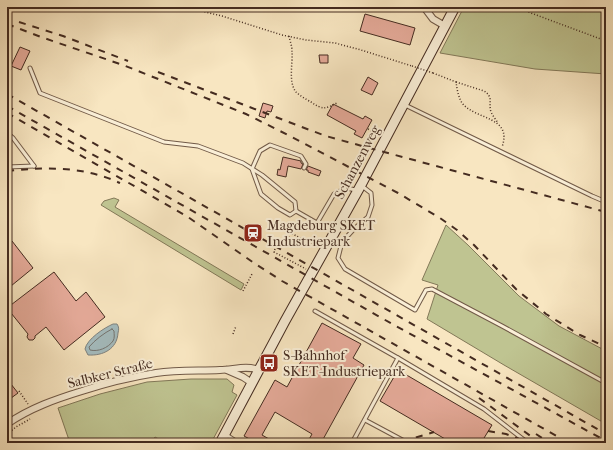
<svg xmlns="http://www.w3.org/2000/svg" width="613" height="450" viewBox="0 0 613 450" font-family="'IM FELL French Canon',serif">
<rect width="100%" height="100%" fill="#f8e6c1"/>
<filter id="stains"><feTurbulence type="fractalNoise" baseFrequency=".005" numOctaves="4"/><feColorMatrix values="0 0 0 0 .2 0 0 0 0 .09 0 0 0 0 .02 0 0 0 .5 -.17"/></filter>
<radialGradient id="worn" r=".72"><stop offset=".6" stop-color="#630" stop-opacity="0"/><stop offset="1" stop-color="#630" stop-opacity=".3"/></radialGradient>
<g fill="#bfc491" stroke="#827858">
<path d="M 464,7 L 606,7 L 606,74 L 535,69 L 440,53 Z"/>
<path d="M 114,198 L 119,200 L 115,207 L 244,284 L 241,290 L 101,205 L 104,201 Z"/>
<path d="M 446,225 L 468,245 L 519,296 L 559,326 L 606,351 L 606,424 L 504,365 L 427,319 L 438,285 L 422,280 Z"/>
<path d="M 191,379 L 227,379 L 234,385 L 232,392 L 237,395 L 211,443 L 166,443 L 155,437 L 151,443 L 70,443 L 58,408 L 100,394 L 147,382 Z"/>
</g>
<path fill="#a4bcbf" stroke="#7e827f" d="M 113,324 L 117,324 C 119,327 119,329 118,333 C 117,349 103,356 88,355 L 85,349 C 87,339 104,328 113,324 Z"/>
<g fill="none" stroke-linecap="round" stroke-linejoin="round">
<path stroke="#747470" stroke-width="1" d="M 112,329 L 114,331 C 114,334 115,338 113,341 C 108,348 98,352 90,350 L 89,347 C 95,340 104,333 112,329 Z"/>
</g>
<g fill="#e5aa99" stroke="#442b20">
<path d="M 365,14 L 415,28 L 410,45 L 360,31 Z"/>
<path d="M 20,47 L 30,51 L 21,70 L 11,66 Z"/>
<path d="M 319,55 L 328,55 L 328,63 L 320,63 Z"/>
<path d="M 368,77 L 378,83 L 372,95 L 361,90 Z"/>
<path d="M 263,103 L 273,106 L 271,112 L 267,111 L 265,118 L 259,116 Z"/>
<path d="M 333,104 L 363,119 L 365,116 L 372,120 L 362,138 L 354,134 L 356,131 L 327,115 Z"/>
<path d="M 283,157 L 301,161 L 301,163 L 303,164 L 301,169 L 288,166 L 286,177 L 277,175 L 278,169 L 280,170 Z"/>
<path d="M 308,166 L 321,171 L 319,176 L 308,172 L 308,170 L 306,170 Z"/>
<path d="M 12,241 L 33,268 L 11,286 L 7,281 L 7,245 Z"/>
<path d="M 54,272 L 76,301 L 86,292 L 105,317 L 64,350 L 46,327 L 35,336 L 35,338 L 33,340 L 29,340 L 27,337 L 28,334 L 7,308 Z"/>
<path d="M 322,323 L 361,344 L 353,358 L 364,365 L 321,443 L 307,443 L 312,434 L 275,412 L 262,435 L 276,443 L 257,443 L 244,436 L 275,380 L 287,387 Z"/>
<path d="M 398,370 L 492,425 L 481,443 L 452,443 L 380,401 Z"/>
<path d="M 7,379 L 18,393 L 7,401 Z"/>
</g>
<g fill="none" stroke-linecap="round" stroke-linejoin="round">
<defs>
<g id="lane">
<path d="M 30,68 L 40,93 L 164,142 L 198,146 L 243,163 L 262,175 L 295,202 L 296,211"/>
<path d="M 405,105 L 592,196 L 606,202"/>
<path d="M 7,133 L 13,138 L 34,166"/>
<path d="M 7,167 L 34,166"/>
<path d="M 362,186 L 371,193 L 372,205 L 368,217 L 353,230 L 342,242 L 338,258 L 345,269 L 415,310 L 426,290 L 432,289 L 502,326 L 606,383"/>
<path d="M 296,211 L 290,215 L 278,208 L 261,194 L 252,169 L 260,151 L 270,145 L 301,156 L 306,164 L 304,168"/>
<path d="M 296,211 L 317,223 L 334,194 L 346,188 L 356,190"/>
<path d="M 315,311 L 398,358 L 352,443"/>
<path d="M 398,358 L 484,409 L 528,443"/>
<path d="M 365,420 L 408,443"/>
<path d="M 225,434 L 239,443"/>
</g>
<g id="street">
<path d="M 424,7 L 433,19 L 445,26"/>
<path d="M 227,370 L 243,377 L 252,383"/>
<path d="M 7,424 C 30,408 56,399 82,391 C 106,383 131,377 156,373 C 177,370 199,371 220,370 C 233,370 246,365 259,370"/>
</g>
<path id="secondary" d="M 220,443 L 285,321 L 361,185 L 455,7"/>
</defs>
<use href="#lane" stroke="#715a48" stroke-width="5"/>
<use href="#street" stroke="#715a48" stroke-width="8"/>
<use href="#secondary" stroke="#442b20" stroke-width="11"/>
<g stroke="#442b20" stroke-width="1.5" stroke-dasharray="1 2" stroke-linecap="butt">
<path d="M 184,7 L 222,16 L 282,35 L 306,40 L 335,43 L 361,50 L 412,66"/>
<path d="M 524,7 L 523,10 L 606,41"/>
<path d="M 289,36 C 290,41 292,46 292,51 C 293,63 288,82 296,92 C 299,95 307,100 311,102 C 323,110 325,109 337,103"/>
<path d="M 433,73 L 456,82 C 457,89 458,96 462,103 C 475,120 513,116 502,147"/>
<path d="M 456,82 L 484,91 C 494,97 488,103 491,112 C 493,116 496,120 498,123"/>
<path d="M 368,129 L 378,135"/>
<path d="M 284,245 L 291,233 L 318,248"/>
<path d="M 275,249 L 274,252 L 306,269"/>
<path d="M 243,291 L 252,274"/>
<path d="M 233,334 L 236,326"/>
<path d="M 19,391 L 28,404"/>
<path d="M 7,434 L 16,427 L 30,419"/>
</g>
<use href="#lane" stroke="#faefd7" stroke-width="3"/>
<use href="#street" stroke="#faefd7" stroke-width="6"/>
<use href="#secondary" stroke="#faefd7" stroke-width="9"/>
<g stroke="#442b20" stroke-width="2" stroke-dasharray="7 7" stroke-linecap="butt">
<path d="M 19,22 L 63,36 L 128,61"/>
<path d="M 7,24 L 41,37 L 123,65 L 246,114 L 288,135 L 398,193 L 440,218 L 457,230 L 474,245 L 516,289 L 546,314 L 580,335 L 606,347"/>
<path d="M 158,72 L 307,129 L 326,136 L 362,146 L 606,212"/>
<path d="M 7,94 L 606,434"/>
<path d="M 7,106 L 394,325 L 606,441"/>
<path d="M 7,113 L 188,217 L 254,263 L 282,281 L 569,443"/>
<path d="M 7,171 C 47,167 83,166 120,183"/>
<path d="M 479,398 L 540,443"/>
<path d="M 488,431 L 506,434 L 530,443"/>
<path d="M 536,434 L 550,443"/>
<path d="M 403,443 L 414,438 L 434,432"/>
</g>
<path stroke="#442b20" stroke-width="1.5" stroke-dasharray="1 2" stroke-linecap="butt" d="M 412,66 L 433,73"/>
</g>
<defs>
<symbol id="station-square" viewBox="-11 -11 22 22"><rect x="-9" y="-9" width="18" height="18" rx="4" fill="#8f2418" stroke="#faefd7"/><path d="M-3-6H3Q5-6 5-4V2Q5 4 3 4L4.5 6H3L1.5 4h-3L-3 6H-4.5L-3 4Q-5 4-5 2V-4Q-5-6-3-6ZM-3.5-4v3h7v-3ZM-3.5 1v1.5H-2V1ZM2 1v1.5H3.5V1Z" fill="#fff"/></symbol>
<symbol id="bus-square" viewBox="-11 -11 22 22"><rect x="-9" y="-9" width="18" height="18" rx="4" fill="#8f2418" stroke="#faefd7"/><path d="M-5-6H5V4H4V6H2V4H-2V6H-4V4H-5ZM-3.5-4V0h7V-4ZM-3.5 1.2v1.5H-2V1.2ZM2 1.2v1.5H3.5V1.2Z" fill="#fff"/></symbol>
</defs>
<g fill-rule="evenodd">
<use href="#station-square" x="242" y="222" width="22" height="22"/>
<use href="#bus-square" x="258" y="352" width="22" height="22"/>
</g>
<g text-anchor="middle" stroke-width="4" stroke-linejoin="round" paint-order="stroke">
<g font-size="14" fill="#442b20" stroke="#faefd7">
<text transform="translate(357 162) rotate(-62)" y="5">Schanzenweg</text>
<text transform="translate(110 373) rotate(-14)" y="5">Salbker Straße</text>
</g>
<g font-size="14" fill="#442b20" stroke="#faefd7" text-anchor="start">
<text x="267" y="230">Magdeburg SKET<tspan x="267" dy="16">Industriepark</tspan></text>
<text x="283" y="360">S-Bahnhof<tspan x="283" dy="16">SKET-Industriepark</tspan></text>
</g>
</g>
<rect width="613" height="450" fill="none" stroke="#f8e6c1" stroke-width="24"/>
<rect x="8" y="8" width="597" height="434" fill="none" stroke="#442b20" stroke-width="2"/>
<rect x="12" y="12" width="589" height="426" fill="none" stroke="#442b20"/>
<rect width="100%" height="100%" filter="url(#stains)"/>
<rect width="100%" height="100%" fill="url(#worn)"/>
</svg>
